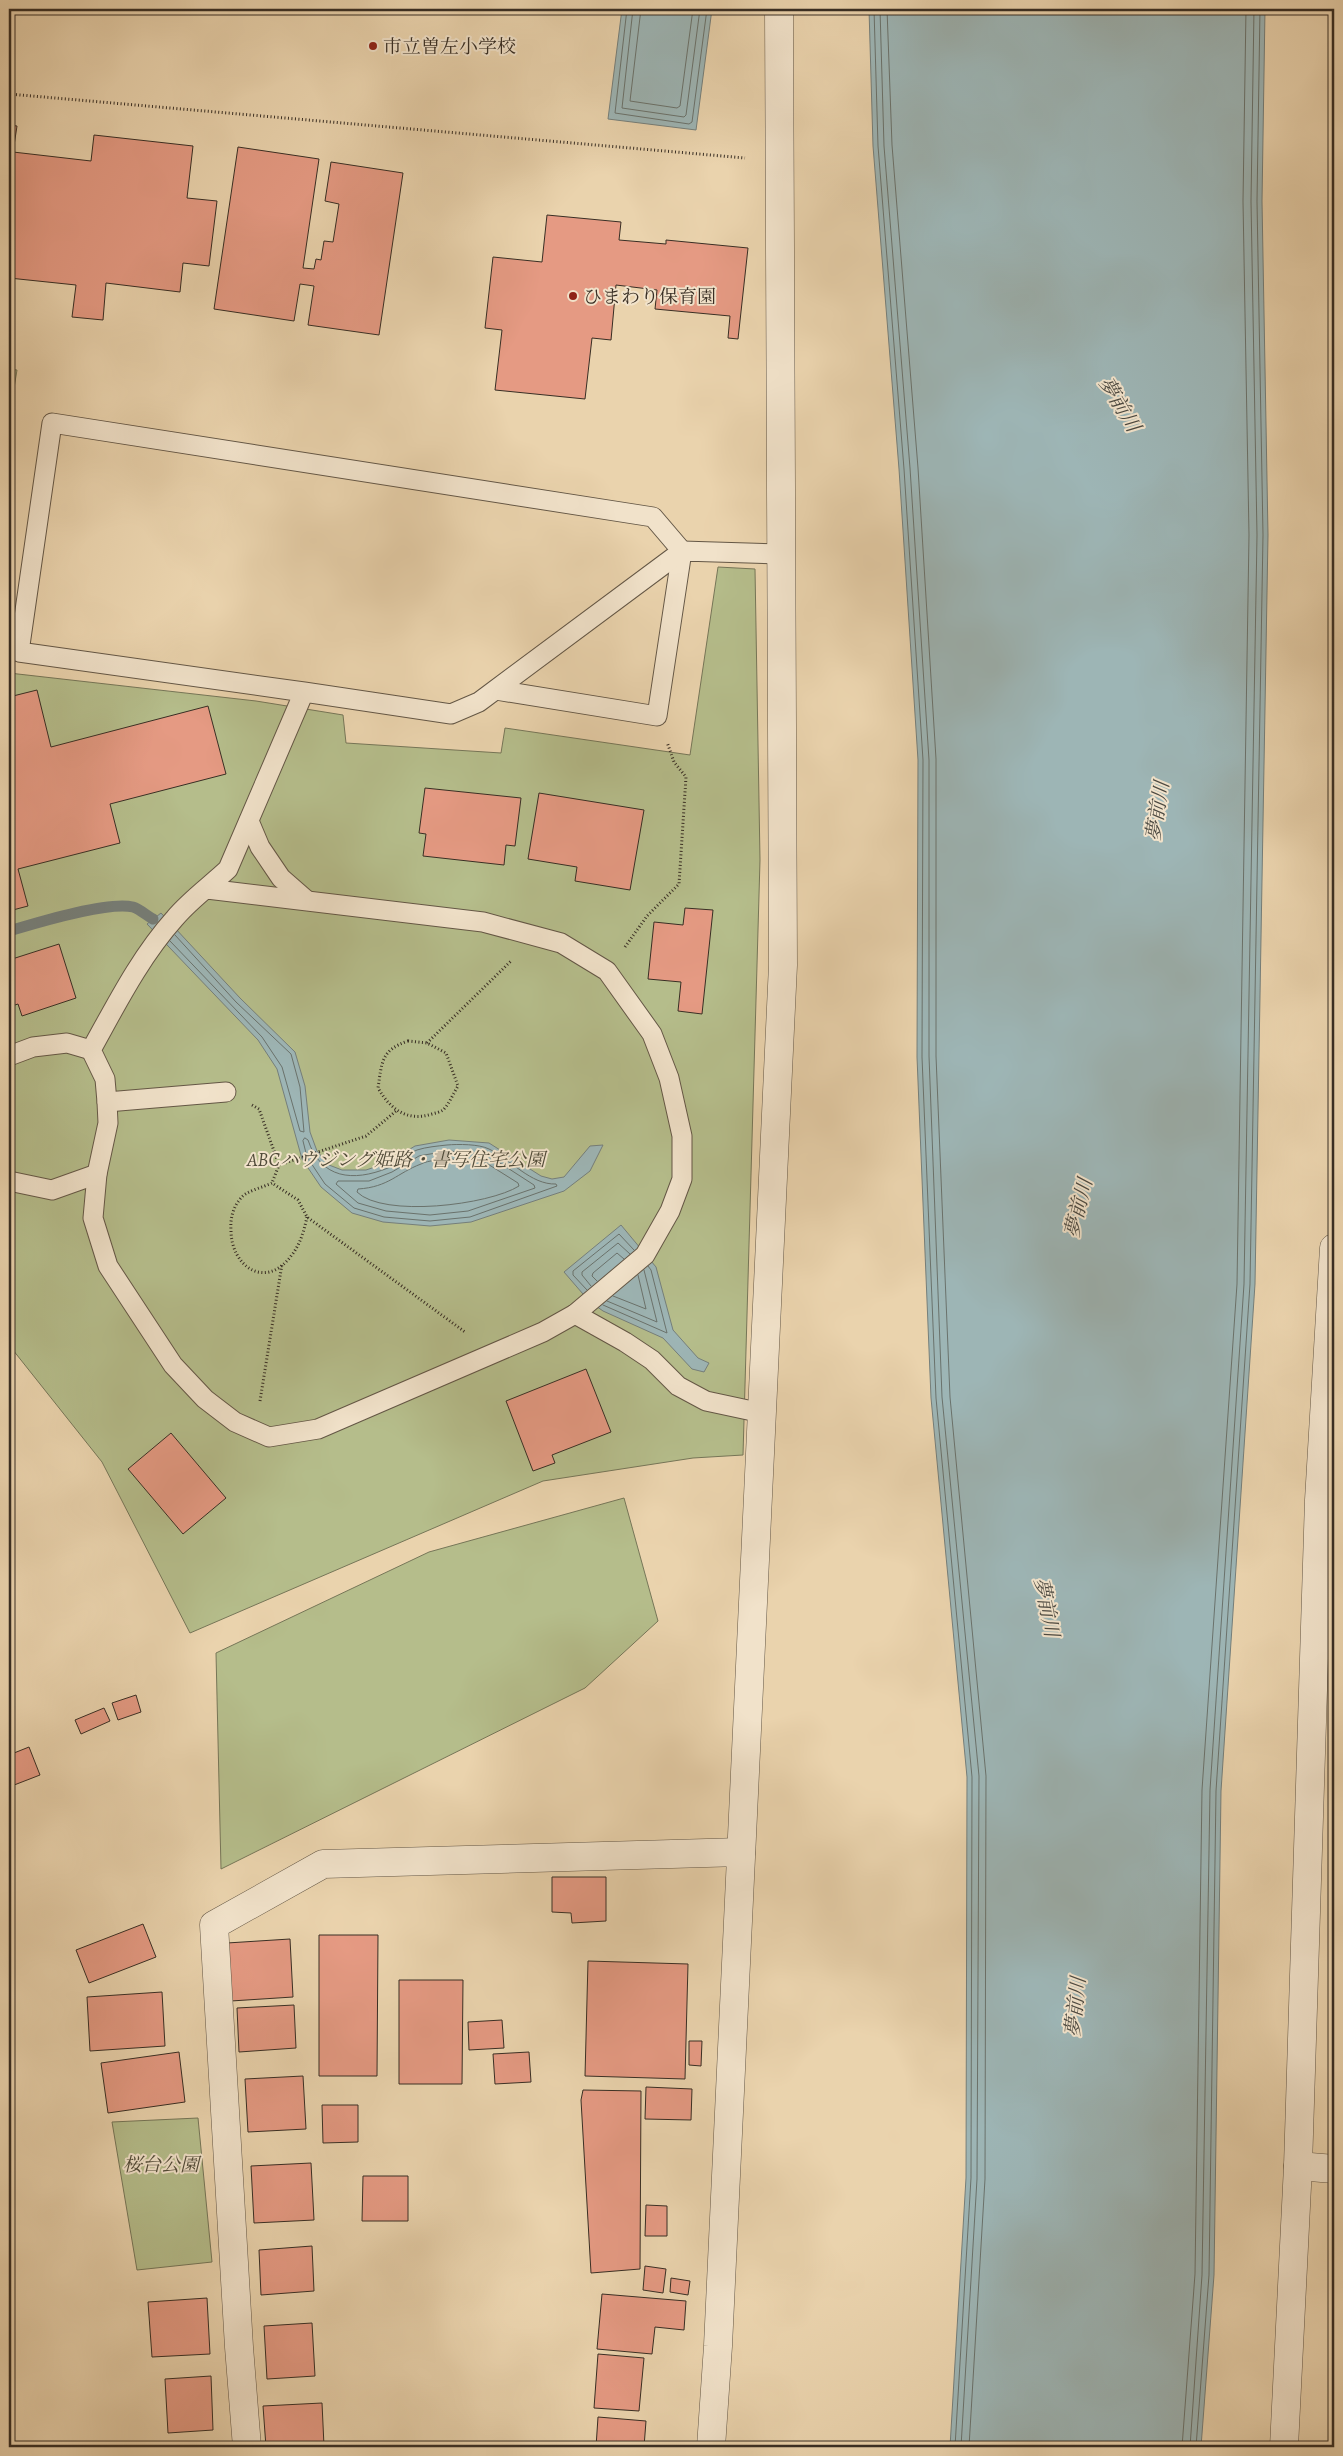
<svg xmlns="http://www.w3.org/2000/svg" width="1343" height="2456" viewBox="0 0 1343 2456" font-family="Alegreya,'Noto Serif JP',serif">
<rect width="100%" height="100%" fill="#ead3ad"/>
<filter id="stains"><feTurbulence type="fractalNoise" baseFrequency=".004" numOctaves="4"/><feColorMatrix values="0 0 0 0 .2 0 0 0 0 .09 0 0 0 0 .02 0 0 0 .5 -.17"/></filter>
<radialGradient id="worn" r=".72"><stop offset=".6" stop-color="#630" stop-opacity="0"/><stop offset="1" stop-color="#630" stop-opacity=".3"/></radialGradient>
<g fill="#b5bd8b" stroke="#767658">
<path d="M 9,369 L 17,370 L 9,418 Z"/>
<path d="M 718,567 L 755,569 L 760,860 L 743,1455 L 693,1458 L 543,1481 L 190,1633 L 102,1462 L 9,1345 L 9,673 L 256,701 L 343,715 L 346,743 L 501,753 L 505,728 L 690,755 Z"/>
<path d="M 624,1498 L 658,1621 L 585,1688 L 221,1869 L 216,1653 L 429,1552 Z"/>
<path d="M 198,2118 L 212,2262 L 137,2270 L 112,2122 Z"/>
</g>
<g fill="#9db5b5" stroke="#757f7b">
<path d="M 622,9 L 712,9 L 696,130 L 608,119 Z"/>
<path d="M 869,9 L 1265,9 L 1262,201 L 1268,535 L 1255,1284 L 1221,1791 L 1214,2275 L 1201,2447 L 950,2447 L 966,2178 L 967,1777 L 931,1398 L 917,1057 L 918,760 L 899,469 L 873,146 Z"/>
<path d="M 161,913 L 240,998 L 295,1052 L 305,1086 L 310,1132 L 317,1151 L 329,1165 L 342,1170 L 366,1170 L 387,1163 L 415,1146 L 449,1140 L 489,1143 L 541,1176 L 552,1179 L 564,1177 L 590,1146 L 603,1145 L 590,1171 L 564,1191 L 471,1222 L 430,1226 L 383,1222 L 352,1213 L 321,1187 L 302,1159 L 277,1069 L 258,1040 L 147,924 Z"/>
<path d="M 621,1225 L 656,1267 L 673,1330 L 698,1358 L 709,1363 L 704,1372 L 692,1369 L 663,1338 L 603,1311 L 589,1301 L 564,1272 Z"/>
</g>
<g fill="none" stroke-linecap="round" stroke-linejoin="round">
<g stroke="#6a726c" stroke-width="1">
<path d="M 627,9 L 615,113 L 689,124 L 692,122 L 707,9"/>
<path d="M 633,9 L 622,108 L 684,117 L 686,115 L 700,9"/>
<path d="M 641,9 L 630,101 L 677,108 L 680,106 L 693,9"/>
<path d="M 874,9 L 878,146 L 904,469 L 923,760 L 922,1057 L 936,1398 L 972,1777 L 971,2178 L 955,2447"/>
<path d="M 880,9 L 884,146 L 910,468 L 929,760 L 929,1056 L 942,1397 L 979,1776 L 977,2179 L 961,2447"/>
<path d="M 887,9 L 892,145 L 918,468 L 936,759 L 936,1056 L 950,1397 L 986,1776 L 985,2179 L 969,2447"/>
<path d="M 170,941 L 262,1037 L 282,1067 L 300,1131 L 304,1132 L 300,1087 L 291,1054 L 236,1002 L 175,935"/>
<path d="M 305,1138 L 308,1140 C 321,1179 353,1182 388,1168 C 398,1163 407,1154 417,1150 C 426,1147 438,1146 447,1145 C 458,1144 479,1144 489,1149 C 510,1159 531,1185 556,1184 L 557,1186 L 470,1217 L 430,1221 L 384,1217 L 354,1208 L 325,1184 L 307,1157 L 303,1141 Z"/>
<path d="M 449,1151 L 486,1154 L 534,1185 L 535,1188 L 468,1211 L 430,1215 L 386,1211 L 358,1203 L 336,1184 L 338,1181 L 369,1181 L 392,1172 L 419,1156 Z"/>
<path d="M 449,1159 L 483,1161 L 518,1183 L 519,1186 C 489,1205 383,1218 357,1192 L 358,1189 C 389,1187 397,1173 421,1164 C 429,1160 440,1160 449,1159 Z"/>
<path d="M 597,1281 L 592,1276 L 593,1273 L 617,1253 L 624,1259"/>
<path d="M 591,1286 L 582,1275 L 582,1272 L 618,1243 L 630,1254"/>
<path d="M 587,1290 L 573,1275 L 573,1271 L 619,1234 L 634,1250"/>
<path d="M 613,1296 L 646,1309 L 638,1275"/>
<path d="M 607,1301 L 657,1322 L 644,1270"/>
<path d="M 603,1305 L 667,1333 L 651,1270 L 648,1266"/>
<path d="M 1182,2447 L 1195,2274 L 1202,1790 L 1237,1284 L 1249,535 L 1243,201 L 1246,9"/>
<path d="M 1190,2447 L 1202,2275 L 1210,1790 L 1244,1284 L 1257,535 L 1251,201 L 1254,9"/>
<path d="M 1196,2447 L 1209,2275 L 1216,1791 L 1250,1284 L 1263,535 L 1257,201 L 1260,9"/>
</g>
<path stroke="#757f7b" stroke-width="11" d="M 9,931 C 36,923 107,901 133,907 C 140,909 147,916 153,919"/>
</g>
<g fill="#e59a83" stroke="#382e24">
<path d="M 9,125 L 17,126 L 13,152 L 91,161 L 94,135 L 193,146 L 187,198 L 217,201 L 209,266 L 183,263 L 180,292 L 106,283 L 103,320 L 72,317 L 76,285 L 9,278 Z"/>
<path d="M 238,147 L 319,159 L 303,268 L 314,269 L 316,259 L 321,260 L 324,241 L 333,242 L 339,204 L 325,201 L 331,162 L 403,173 L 379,335 L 308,325 L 314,286 L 300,284 L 294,321 L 214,309 Z"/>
<path d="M 547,215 L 621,222 L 619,240 L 666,244 L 666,240 L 748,248 L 738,339 L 728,338 L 730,316 L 655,309 L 657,290 L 616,285 L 611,340 L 592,338 L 585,399 L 495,390 L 502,330 L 485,328 L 493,257 L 542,262 Z"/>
<path d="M 37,690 L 51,747 L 208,706 L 226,774 L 110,804 L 120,843 L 18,869 L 28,906 L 9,911 L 9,759 L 13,758 L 9,742 L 9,697 Z"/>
<path d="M 425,788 L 521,798 L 515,846 L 506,845 L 504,865 L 423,856 L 426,834 L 419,833 Z"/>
<path d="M 539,793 L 644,810 L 630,890 L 575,881 L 577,867 L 528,859 Z"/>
<path d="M 685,908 L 713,910 L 702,1014 L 678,1011 L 681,982 L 648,979 L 654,922 L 683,925 Z"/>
<path d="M 59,944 L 76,998 L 22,1016 L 18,1004 L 9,1007 L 9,960 Z"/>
<path d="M 586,1369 L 611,1432 L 552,1455 L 555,1463 L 533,1471 L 506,1401 Z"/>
<path d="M 171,1433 L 226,1498 L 183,1534 L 128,1469 Z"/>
<path d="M 136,1695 L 141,1712 L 118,1720 L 112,1703 Z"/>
<path d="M 104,1708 L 110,1721 L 81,1734 L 75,1720 Z"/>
<path d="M 29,1747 L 40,1775 L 9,1787 L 9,1755 Z"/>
<path d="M 552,1877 L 606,1877 L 606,1921 L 572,1923 L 571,1913 L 552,1912 Z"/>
<path d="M 143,1924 L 156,1957 L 89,1983 L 76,1950 Z"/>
<path d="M 319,1935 L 378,1935 L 377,2076 L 319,2076 Z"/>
<path d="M 290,1939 L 293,1997 L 231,2001 L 227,1943 Z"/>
<path d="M 588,1961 L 688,1964 L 685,2079 L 585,2076 Z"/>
<path d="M 399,1980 L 463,1980 L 462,2084 L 399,2084 Z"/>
<path d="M 162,1992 L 165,2046 L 90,2051 L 87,1997 Z"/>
<path d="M 294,2005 L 296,2048 L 239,2052 L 237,2008 Z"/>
<path d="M 502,2020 L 504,2048 L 469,2050 L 468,2022 Z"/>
<path d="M 689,2041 L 702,2041 L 701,2066 L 689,2065 Z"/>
<path d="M 179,2052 L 185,2102 L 108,2113 L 101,2063 Z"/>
<path d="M 529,2052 L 531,2082 L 495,2084 L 493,2054 Z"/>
<path d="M 303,2076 L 306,2129 L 248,2132 L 245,2079 Z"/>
<path d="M 646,2087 L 692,2089 L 691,2120 L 645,2119 Z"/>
<path d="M 583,2090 L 641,2091 L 640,2269 L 591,2273 L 581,2100 Z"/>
<path d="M 322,2105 L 358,2105 L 358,2142 L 323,2143 Z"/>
<path d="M 311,2163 L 314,2220 L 254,2223 L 251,2166 Z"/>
<path d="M 363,2176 L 408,2176 L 408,2221 L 362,2221 Z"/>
<path d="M 646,2205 L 667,2206 L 667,2236 L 645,2236 Z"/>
<path d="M 312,2246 L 314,2291 L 261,2295 L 259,2250 Z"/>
<path d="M 645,2266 L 666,2269 L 663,2293 L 643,2290 Z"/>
<path d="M 671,2278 L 690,2281 L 688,2295 L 670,2292 Z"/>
<path d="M 602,2294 L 686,2301 L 684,2330 L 655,2327 L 652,2354 L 597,2349 Z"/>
<path d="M 207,2298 L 210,2354 L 152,2357 L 148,2302 Z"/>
<path d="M 312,2323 L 315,2376 L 267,2379 L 264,2326 Z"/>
<path d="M 598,2354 L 644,2358 L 639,2411 L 594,2408 Z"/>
<path d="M 211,2376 L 213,2430 L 168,2433 L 165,2379 Z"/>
<path d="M 322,2403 L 324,2446 L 266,2447 L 263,2406 Z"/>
<path d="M 598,2417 L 646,2421 L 644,2447 L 596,2447 Z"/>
</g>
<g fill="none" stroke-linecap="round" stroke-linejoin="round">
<defs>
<g id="service">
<path d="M 496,690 L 657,716 L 682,551 L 782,554"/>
<path d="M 249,821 L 260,847 L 281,878 L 305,899"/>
<path d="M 207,889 L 483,922 L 561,943 L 607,971 L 652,1034 L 669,1078 L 682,1136 L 682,1179 L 670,1211 L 645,1255 L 575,1314 L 543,1332 L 318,1429 L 269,1437 L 235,1422 L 205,1399 L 173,1365 L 108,1266 L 93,1218 L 97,1174 L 108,1123 L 107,1102 L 105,1079 L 91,1050 C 116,1005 140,957 175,918 C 190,900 211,885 228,869 L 304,692 L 451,714 L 479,702 L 682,551 L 653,517 L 52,423 L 19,652 L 304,692"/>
<path d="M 9,1056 L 33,1047 L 67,1043 L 91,1050"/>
<path d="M 107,1102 L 226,1092"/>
<path d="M 9,1181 L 52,1190 L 97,1174"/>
<path d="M 575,1314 L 625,1342 L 652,1360 L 678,1386 L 706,1401 L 762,1413"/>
</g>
<g id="minor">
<path d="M 1298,2166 L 1334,2169"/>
<path d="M 247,2447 L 239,2347 L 214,1925 L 323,1864 L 741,1852"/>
</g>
<g id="tertiary">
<path d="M 711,2447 L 718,2346 L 783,965 L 779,9"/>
<path d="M 1284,2447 L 1298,2166 L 1319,1500 L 1334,1248"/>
</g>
</defs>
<use href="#service" stroke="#645746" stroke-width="21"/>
<use href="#minor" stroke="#645746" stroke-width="29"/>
<use href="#tertiary" stroke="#645746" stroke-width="29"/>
<g stroke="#382e24" stroke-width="3" stroke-dasharray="1 2.5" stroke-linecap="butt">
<path d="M 9,94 L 745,158"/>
<path d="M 625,947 L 647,916 L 679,884 L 686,777 L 674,762 L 667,742"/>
<path d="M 408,1041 L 427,1043 L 446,1053 L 458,1086 C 453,1094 449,1104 443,1110 C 440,1112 436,1113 432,1114 C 407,1122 390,1109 378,1088 C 382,1062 381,1050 408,1041 Z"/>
<path d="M 427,1043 L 511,961"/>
<path d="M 252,1105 L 259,1109 L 279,1165 L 272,1183"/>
<path d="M 279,1165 L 366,1136 L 396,1111"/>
<path d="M 307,1217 C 304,1231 300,1245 291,1256 C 266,1290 231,1267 231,1230 C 230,1219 233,1207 241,1198 C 246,1191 264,1187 272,1183 L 298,1200 L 307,1217 L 465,1332"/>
<path d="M 260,1401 L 282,1264"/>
</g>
<use href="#service" stroke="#f1e2ca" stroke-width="19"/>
<use href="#minor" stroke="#f1e2ca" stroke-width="28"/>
<use href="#tertiary" stroke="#f1e2ca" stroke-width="28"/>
</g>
<g fill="#8f2418" stroke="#f1e2ca" stroke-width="2">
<circle cx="373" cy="46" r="5"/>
<circle cx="573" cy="296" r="5"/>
</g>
<g text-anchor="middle" stroke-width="4" stroke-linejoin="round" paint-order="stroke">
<g font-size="19" fill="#382e24" stroke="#f1e2ca" text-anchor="start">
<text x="383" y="53">市立曽左小学校</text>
<text x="583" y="303">ひまわり保育園</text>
</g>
<g font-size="19" font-style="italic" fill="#514b39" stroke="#f1e2ca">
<text x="396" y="1166">ABCハウジング姫路・書写住宅公園</text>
<text x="161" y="2171">桜台公園</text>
</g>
<g font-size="20" font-style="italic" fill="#4c4941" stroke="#f1e2ca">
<text transform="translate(1120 404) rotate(59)" y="7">夢前川</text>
<text transform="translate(1157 811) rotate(-81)" y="7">夢前川</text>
<text transform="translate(1078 1208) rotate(-76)" y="7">夢前川</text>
<text transform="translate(1047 1607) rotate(79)" y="7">夢前川</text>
<text transform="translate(1075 2007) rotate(-84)" y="7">夢前川</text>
</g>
</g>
<rect width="1343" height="2456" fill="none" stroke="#ead3ad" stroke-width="30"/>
<rect x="10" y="10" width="1323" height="2436" fill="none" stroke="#382e24" stroke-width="2.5"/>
<rect x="15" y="15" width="1313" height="2426" fill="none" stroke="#382e24"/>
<rect width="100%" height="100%" filter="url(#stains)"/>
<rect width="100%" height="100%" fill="url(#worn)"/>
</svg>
